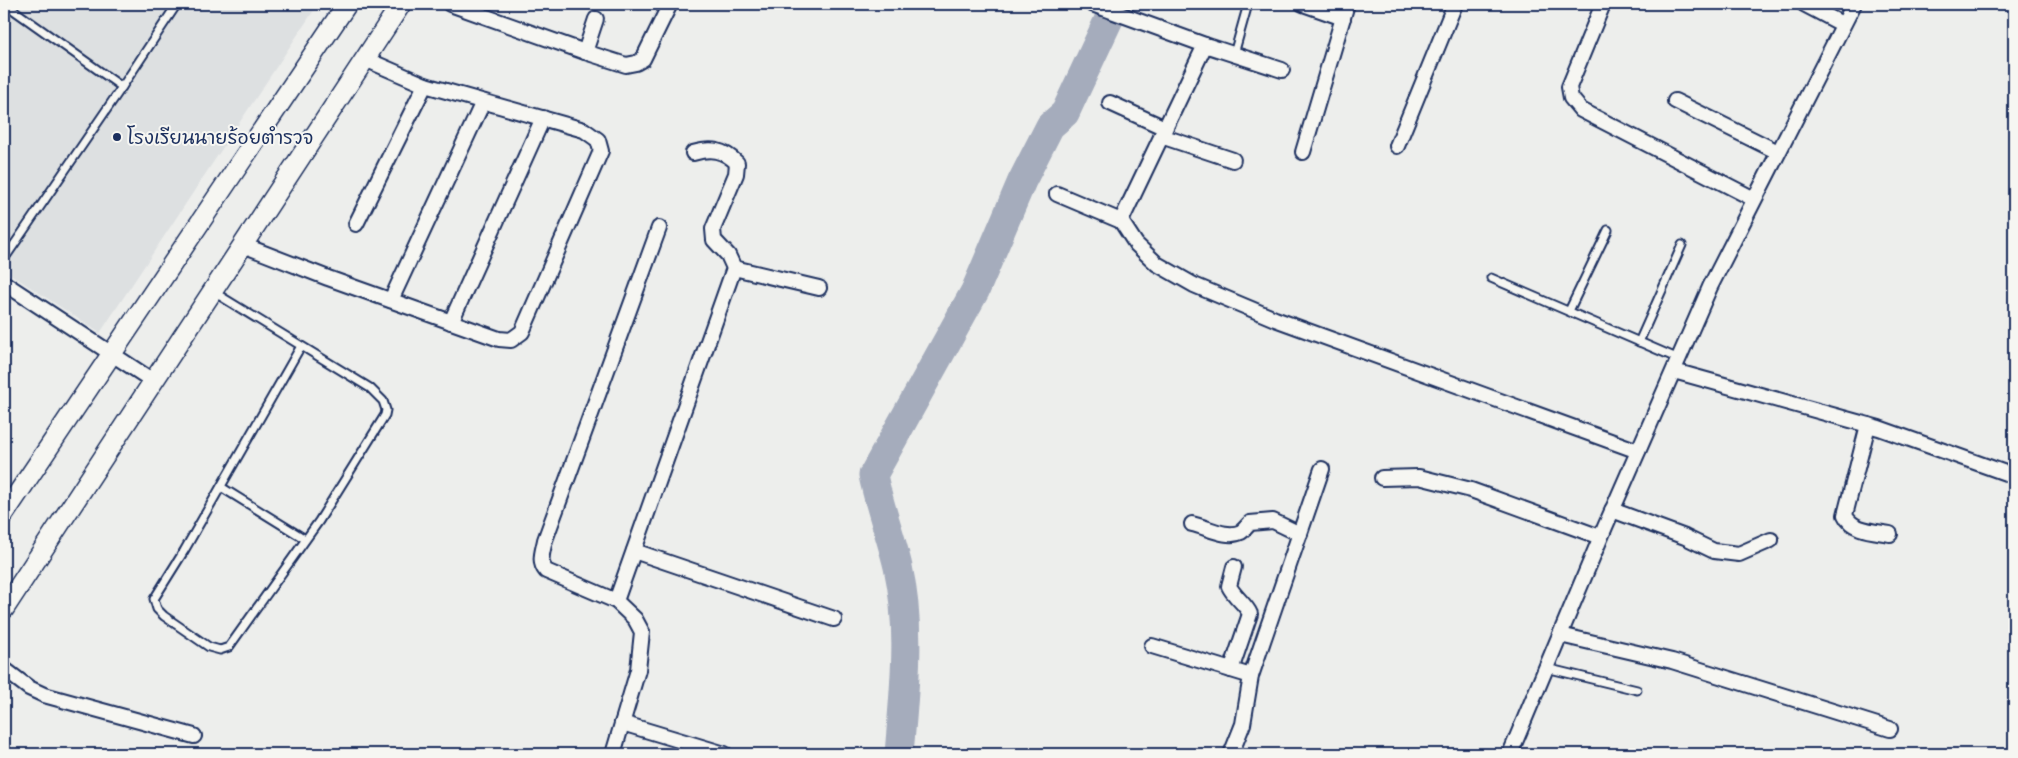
<svg xmlns="http://www.w3.org/2000/svg" width="2018" height="758" viewBox="0 0 2018 758" font-family="'Shantell Sans','Playpen Sans Thai',sans-serif">
<rect width="100%" height="100%" fill="#edeeec"/>
<filter id="ink" filterUnits="userSpaceOnUse"><feTurbulence type="fractalNoise" baseFrequency=".02" numOctaves="2"/><feDisplacementMap in="SourceGraphic" scale="10" xChannelSelector="R" yChannelSelector="G"/><feConvolveMatrix kernelMatrix="1 2 1 2 8 2 1 2 1" color-interpolation-filters="sRGB"/></filter>
<g filter="url(#ink)">
<path fill="#dde0e1" d="M 4,4 L 318,4 L 100,333 L 4,270 Z"/>
<g fill="none" stroke-linecap="round" stroke-linejoin="round">
<path stroke="#a5acbc" stroke-width="29" d="M 899,754 C 904,692 912,629 898,567 C 891,536 879,506 873,475 L 975,291 L 1022,181 L 1050,126 L 1065,113 L 1116,4"/>
<defs>
<g id="lane">
<path d="M 5,4 L 122,87"/>
<path d="M 1234,54 L 1248,4"/>
<path d="M 4,256 L 7,255 L 122,87 L 177,4"/>
<path d="M 1491,278 L 1679,359"/>
<path d="M 212,291 L 370,388 L 383,401 L 386,410 L 385,415 L 319,521 L 229,647 L 220,650 L 209,647 L 164,616 L 157,609 L 154,599 L 184,551 L 301,346"/>
<path d="M 1569,311 L 1608,230"/>
<path d="M 1639,342 L 1682,245"/>
<path d="M 221,487 L 305,539"/>
<path d="M 1546,668 L 1637,690"/>
</g>
<g id="street">
<path d="M 450,4 L 585,52 L 626,65 L 636,63 L 643,59 L 670,4"/>
<path d="M 1092,4 L 1205,45 L 1121,221"/>
<path d="M 1303,4 L 1343,18"/>
<path d="M 1603,4 L 1569,87 L 1571,98 L 1581,110 L 1754,199"/>
<path d="M 1804,4 L 1842,24"/>
<path d="M 1205,45 L 1282,70"/>
<path d="M 585,52 L 596,19"/>
<path d="M 1675,101 L 1778,152"/>
<path d="M 1110,103 L 1165,128"/>
<path d="M 1161,136 L 1233,160"/>
<path d="M 1397,146 L 1455,4"/>
<path d="M 1303,152 L 1347,4"/>
<path d="M 1057,194 L 1121,221 L 1136,244 L 1157,264 L 1194,285 L 1275,319 L 1638,451"/>
<path d="M 356,224 L 425,85"/>
<path d="M 243,245 L 328,278 L 499,339 L 511,340 L 522,332 L 601,151 L 598,140 L 584,130 L 425,85 L 365,59"/>
<path d="M 734,268 L 819,288"/>
<path d="M 4,283 L 153,381"/>
<path d="M 391,300 L 483,102"/>
<path d="M 451,322 L 543,118"/>
<path d="M 1674,371 L 1879,428 L 2014,476"/>
<path d="M 1868,425 L 1845,515 C 1852,531 1874,531 1890,534"/>
<path d="M 1382,478 L 1419,477 L 1471,490 L 1600,537"/>
<path d="M 1612,510 L 1685,537 L 1714,551 L 1739,554 L 1771,540"/>
<path d="M 1192,524 C 1207,527 1227,539 1241,532 C 1244,530 1248,525 1250,523 L 1273,521 L 1300,534"/>
<path d="M 634,551 L 834,619"/>
<path d="M 616,601 L 734,268 L 728,255 L 714,240 L 713,229 L 736,174 L 737,163 C 723,149 711,148 693,153"/>
<path d="M 1560,635 L 1672,661 L 1890,729"/>
<path d="M 1152,646 L 1251,676"/>
<path d="M 4,669 L 29,688 L 44,695 L 194,736"/>
<path d="M 1231,670 L 1250,614 C 1246,604 1234,597 1229,586 L 1234,567"/>
<path d="M 622,723 L 725,754"/>
<path d="M 613,754 L 638,670 L 642,632 L 635,619 L 616,601 L 546,571 C 538,562 543,551 545,540 L 659,228"/>
<path d="M 1231,754 L 1243,724 L 1251,676 L 1322,469"/>
<path d="M 1510,754 L 1605,527 L 1710,287 L 1854,4"/>
</g>
<g id="secondary">
<path d="M 4,514 L 347,4"/>
<path d="M 4,609 L 401,4"/>
</g>
</defs>
<use href="#lane" stroke="#1b2f5e" stroke-width="11"/>
<use href="#street" stroke="#1b2f5e" stroke-width="18"/>
<use href="#secondary" stroke="#1b2f5e" stroke-width="22"/>
<use href="#lane" stroke="#f6f6f2" stroke-width="7"/>
<use href="#street" stroke="#f6f6f2" stroke-width="14"/>
<use href="#secondary" stroke="#f6f6f2" stroke-width="19"/>
</g>
</g>
<circle fill="#1b2f5e" stroke="#f6f6f2" stroke-width="2" cx="117" cy="137" r="5"/>
<g text-anchor="middle" stroke-width="4" stroke-linejoin="round" paint-order="stroke">
<g font-size="19" fill="#1b2f5e" stroke="#f6f6f2" text-anchor="start">
<text x="127" y="144">โรงเรียนนายร้อยตำรวจ</text>
</g>
</g>
<rect width="2018" height="758" fill="none" stroke="#f6f6f2" stroke-width="20"/>
<rect x="10" y="10" width="1998" height="738" fill="none" stroke="#1b2f5e" stroke-width="2" filter="url(#ink)"/>
</svg>
